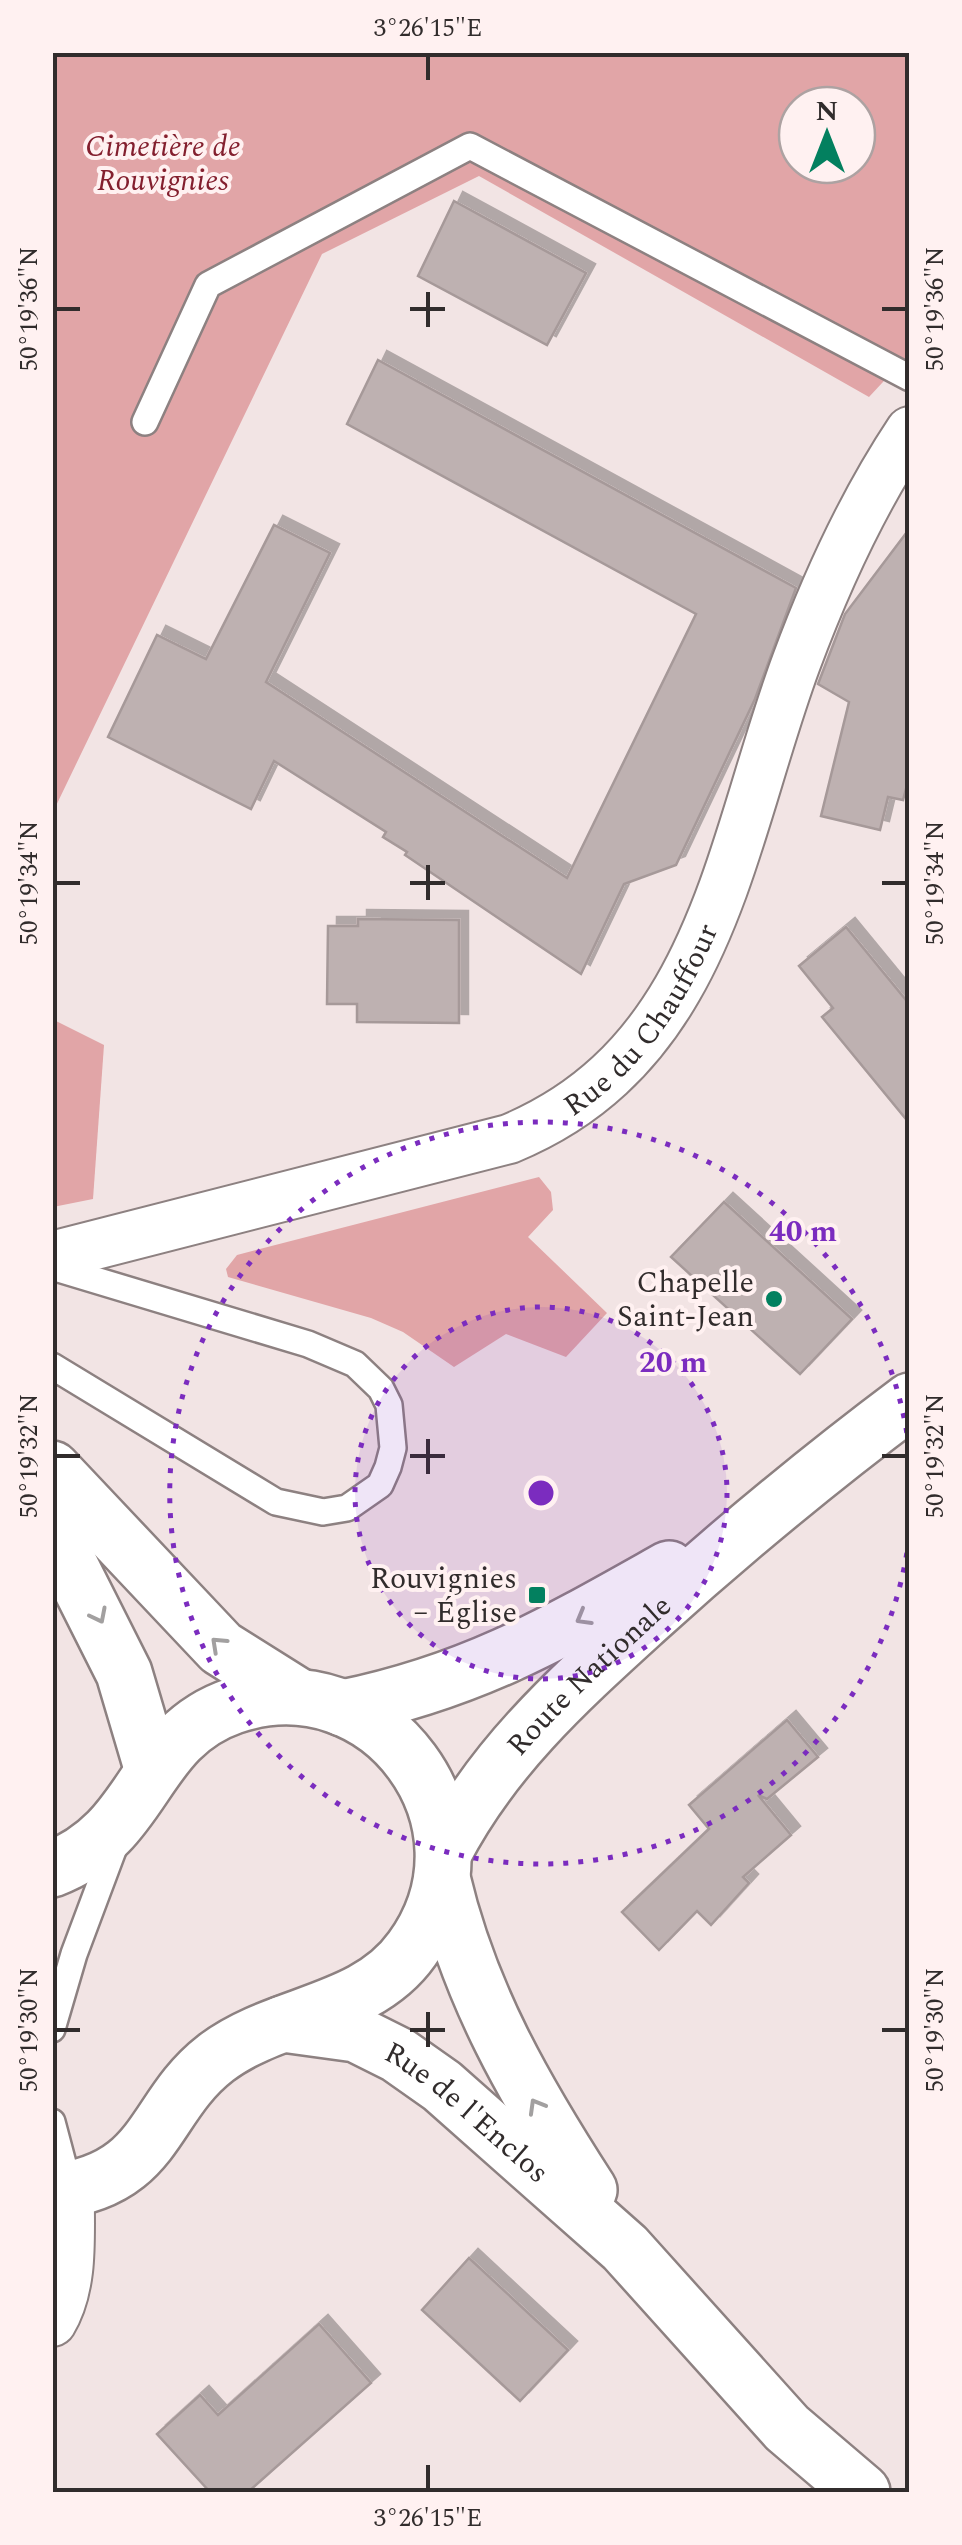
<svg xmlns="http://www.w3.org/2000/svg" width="962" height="2545" viewBox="0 0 962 2545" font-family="Spectral,serif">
<defs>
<filter id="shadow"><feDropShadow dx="9" dy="-9" stdDeviation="0" flood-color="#0004"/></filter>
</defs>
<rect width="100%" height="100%" fill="#f2e4e4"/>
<g fill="#e1a5a7" fill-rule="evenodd">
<path d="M 52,53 L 909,53 L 909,354 L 869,397 L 479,176 L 322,254 L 53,812 ZM 797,105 L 857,105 L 857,165 L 797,165 Z"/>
<path d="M 52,1019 L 104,1045 L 93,1199 L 53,1207 Z"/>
<path d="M 539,1177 L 551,1192 L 553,1210 L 528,1237 L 607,1313 L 566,1357 L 506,1334 L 454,1367 L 403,1332 L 371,1318 L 228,1277 L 226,1269 L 237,1255 Z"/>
</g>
<g fill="#beb1b1" stroke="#a69999" stroke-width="2.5" filter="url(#shadow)">
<path d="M 454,201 L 586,273 L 547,345 L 418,276 Z"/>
<path d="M 378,360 L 796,588 L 755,699 L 676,865 L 624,884 L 581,974 L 405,855 L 407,852 L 383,837 L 386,832 L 274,761 L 251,809 L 108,737 L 157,635 L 206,659 L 274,525 L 330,553 L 266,682 L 567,878 L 696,614 L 347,424 Z"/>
<path d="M 910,528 L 910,774 L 903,800 L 888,797 L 880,830 L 821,816 L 849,702 L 818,684 L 845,614 Z"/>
<path d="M 358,919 L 459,920 L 459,1023 L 357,1022 L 357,1004 L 327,1004 L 328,926 L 358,926 Z"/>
<path d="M 846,927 L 910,1005 L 910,1124 L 822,1017 L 833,1008 L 799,966 Z"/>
<path d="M 724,1202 L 852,1319 L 800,1374 L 671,1257 Z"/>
<path d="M 787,1720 L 818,1757 L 767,1799 L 758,1795 L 791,1835 L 743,1877 L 749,1883 L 711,1925 L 697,1911 L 659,1950 L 622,1912 L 709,1829 L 689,1805 Z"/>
<path d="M 469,2258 L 568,2350 L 520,2401 L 422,2310 Z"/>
<path d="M 319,2324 L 371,2383 L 248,2492 L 210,2492 L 157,2434 L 200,2395 L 218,2415 Z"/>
</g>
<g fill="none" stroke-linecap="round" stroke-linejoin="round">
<defs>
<g id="service">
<path d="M 145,422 L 208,285 L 470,146 L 910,378"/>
<path d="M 52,1267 L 308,1344 L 355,1364 L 381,1389 L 389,1405 L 393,1448 L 388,1467 L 380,1485 L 347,1508 L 323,1512 L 276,1502 L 52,1366"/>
<path d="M 52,2029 L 74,1954 L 116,1842"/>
<path d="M 52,2122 L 70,2190"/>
</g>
<g id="minor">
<path id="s1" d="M 52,1256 L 509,1139 C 712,1055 729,844 796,663 C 826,582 862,503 910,431"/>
<path d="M 52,2322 C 75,2284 69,2232 70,2190"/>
</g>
<g id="tertiary">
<path d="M 442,1878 C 469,1994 525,2091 589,2190"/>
<path id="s2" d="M 283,2024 L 356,2034 L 398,2055 L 442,2086 L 625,2248 L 787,2428 L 862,2492"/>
</g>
<g id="secondary">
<path d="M 52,1469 L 221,1648 L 299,1697"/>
<path d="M 52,1530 L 124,1673 L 153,1771"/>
<path d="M 343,1708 C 474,1681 555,1633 669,1569"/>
<path id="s3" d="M 444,1852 C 493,1757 568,1690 646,1619 C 731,1542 818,1470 910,1401"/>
<path d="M 52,1869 C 149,1832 140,1738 233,1706 C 380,1656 503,1824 412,1949 C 366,2014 276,2012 216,2058 C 151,2108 160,2180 52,2192"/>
</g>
</defs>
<use href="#service" stroke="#8d8181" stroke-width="30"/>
<use href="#minor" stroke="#8d8181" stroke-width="52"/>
<use href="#tertiary" stroke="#8d8181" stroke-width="60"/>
<use href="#secondary" stroke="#8d8181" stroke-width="60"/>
<use href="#service" stroke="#fff" stroke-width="25"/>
<use href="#minor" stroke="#fff" stroke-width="48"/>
<use href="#tertiary" stroke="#fff" stroke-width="55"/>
<use href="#secondary" stroke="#fff" stroke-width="55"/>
</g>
<defs><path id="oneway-chevron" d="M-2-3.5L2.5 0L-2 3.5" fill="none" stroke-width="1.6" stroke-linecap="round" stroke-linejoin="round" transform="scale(2.5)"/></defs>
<g stroke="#a2a0a0">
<use href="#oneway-chevron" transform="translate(99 1616) rotate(63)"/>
<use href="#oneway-chevron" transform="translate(583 1618) rotate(150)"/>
<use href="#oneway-chevron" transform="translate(218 1644) rotate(-137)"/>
<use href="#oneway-chevron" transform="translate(536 2106) rotate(-120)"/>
</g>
<path fill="none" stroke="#312c2c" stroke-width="4" d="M 428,55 L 428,80M 428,292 L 428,327M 55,309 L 80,309M 410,309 L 445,309M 882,309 L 907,309M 428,865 L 428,900M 55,883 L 80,883M 410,883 L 445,883M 882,883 L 907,883M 428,1439 L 428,1474M 55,1456 L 80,1456M 410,1456 L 445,1456M 882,1456 L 907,1456M 428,2012 L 428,2047M 55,2030 L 80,2030M 410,2030 L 445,2030M 882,2030 L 907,2030M 428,2465 L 428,2490"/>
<circle cx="541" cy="1493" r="186" fill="#7b2cbf" fill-opacity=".12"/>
<g fill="none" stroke="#7b2cbf" stroke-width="5" stroke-dasharray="5 10">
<circle cx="541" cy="1493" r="186"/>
<path d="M909 1538A371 371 0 1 1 909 1448"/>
</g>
<g fill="#03805f" stroke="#fff1f1" stroke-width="4">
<circle cx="774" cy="1299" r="10"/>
<rect x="527" y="1585" width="20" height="20" rx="5"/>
</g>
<g text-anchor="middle" stroke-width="8" stroke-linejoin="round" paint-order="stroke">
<g font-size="30" font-style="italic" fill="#831f2e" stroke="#fff1f1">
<text x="163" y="156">Cimetière de<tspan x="163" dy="34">Rouvignies</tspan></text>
</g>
<g font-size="30" fill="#312c2c" stroke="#fff1f1">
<text dy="10" stroke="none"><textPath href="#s1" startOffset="655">Rue du Chauffour</textPath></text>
<text dy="10" stroke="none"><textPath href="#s3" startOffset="230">Route Nationale</textPath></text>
<text dy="10" stroke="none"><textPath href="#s2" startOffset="210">Rue de l'Enclos</textPath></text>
</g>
<g font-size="30" fill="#312c2c" stroke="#fff1f1" text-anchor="end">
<text x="754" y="1292">Chapelle<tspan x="754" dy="34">Saint-Jean</tspan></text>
<text x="517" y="1588">Rouvignies<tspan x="517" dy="34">– Église</tspan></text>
</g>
</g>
<circle cx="541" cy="1493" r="15" fill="#7b2cbf" stroke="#fff1f1" stroke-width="5"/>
<g font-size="30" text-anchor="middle" font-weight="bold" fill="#7b2cbf" stroke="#fff1f1" stroke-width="8" stroke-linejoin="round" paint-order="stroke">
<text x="803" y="1241">40 m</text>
<text x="673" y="1372">20 m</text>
</g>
<rect width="962" height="2545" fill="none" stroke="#fff1f1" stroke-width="110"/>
<g transform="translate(827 135)"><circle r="48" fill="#fff1f1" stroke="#ada2a2" stroke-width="2.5"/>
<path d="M0-8L18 38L0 25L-18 38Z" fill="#03805f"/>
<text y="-15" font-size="28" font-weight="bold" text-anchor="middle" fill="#312c2c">N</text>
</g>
<rect x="55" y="55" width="852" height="2435" fill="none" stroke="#312c2c" stroke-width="4"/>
<g font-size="25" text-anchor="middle" fill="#312c2c">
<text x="428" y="36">3°26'15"E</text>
<text transform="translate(28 309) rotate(-90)" y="9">50°19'36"N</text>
<text transform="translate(934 309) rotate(-90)" y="9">50°19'36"N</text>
<text transform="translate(28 883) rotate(-90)" y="9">50°19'34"N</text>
<text transform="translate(934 883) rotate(-90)" y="9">50°19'34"N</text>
<text transform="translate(28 1456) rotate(-90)" y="9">50°19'32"N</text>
<text transform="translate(934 1456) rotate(-90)" y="9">50°19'32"N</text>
<text transform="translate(28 2030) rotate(-90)" y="9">50°19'30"N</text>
<text transform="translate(934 2030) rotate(-90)" y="9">50°19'30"N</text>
<text x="428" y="2526">3°26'15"E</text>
</g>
</svg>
